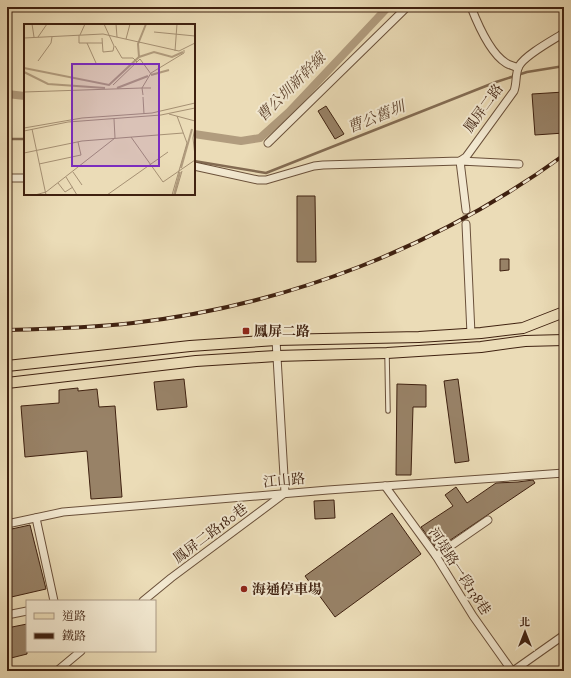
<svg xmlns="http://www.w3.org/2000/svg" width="571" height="678" viewBox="0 0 571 678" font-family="'IM FELL Double Pica','Noto Serif TC',serif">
<rect width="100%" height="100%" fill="#ebdcb7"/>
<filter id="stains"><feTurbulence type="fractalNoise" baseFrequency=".005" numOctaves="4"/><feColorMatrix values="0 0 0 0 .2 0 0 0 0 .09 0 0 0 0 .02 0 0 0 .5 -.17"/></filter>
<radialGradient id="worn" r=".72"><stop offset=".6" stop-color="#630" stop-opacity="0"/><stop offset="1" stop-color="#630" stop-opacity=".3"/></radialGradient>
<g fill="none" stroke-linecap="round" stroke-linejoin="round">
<g stroke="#836b52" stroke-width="2.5">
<path d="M 7,139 L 25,139"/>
<path d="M 194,161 L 266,173 L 496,82 L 527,72 L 564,66"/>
</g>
<g stroke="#b19c7e" stroke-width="8">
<path d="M 7,94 L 25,96"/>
<path d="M 194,134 L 241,141 L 260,138 L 289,112 L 388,7"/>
</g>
</g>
<g fill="#988267" stroke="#3f2110">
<path d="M 564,92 L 564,133 L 535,135 L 532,94 Z"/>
<path d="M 326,106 L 344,134 L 335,139 L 318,111 Z"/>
<path d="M 297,196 L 315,196 L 316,262 L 297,262 Z"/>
<path d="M 500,259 L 509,259 L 509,270 L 500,271 Z"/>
<path d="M 184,379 L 187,407 L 157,410 L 154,382 Z"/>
<path d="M 458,379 L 469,461 L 455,463 L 444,381 Z"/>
<path d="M 397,384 L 426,385 L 426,407 L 413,407 L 411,475 L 396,475 Z"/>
<path d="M 78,388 L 78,391 L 97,389 L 99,407 L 115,406 L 122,497 L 91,499 L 87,451 L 25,457 L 21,406 L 59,403 L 59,390 Z"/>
<path d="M 533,480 L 535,483 L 437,549 L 421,527 L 453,506 L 445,495 L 456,487 L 467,503 L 496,483 L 518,482 Z"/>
<path d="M 334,500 L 335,518 L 315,519 L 314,501 Z"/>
<path d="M 392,513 L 421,554 L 335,617 L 305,576 Z"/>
<path d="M 30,525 L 46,589 L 7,598 L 7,530 Z"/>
<path d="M 27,624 L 27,654 L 7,659 L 7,628 Z"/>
</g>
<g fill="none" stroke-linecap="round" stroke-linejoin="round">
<path stroke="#c9b796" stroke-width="7" stroke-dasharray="7 3.5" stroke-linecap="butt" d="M 466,210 L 466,224"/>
<defs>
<path id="service" d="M 387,354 L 388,411"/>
<g id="minor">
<path d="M 471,7 C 478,25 490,53 506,63 C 509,65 514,66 518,68"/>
<path d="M 268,143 L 407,7"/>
<path d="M 194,166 L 258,180 L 266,180 L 314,166 L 323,165 L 460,161 L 466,157 L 514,91 C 517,83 515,74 519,66 C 525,55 553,40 564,33"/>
<path d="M 7,178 L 25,178"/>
<path d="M 466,210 L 460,161 L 519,164"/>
<path d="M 466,224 L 471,334"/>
<path d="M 385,486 L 436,556 L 473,616 L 512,671"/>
<path d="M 36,518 L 54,601"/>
<path d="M 7,524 L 63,512 L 328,490 L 564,473"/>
<path d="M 436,556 L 488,520"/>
<path d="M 143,601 L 171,578 L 285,493 L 276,340"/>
<path d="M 7,615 L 27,611"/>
<path d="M 57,671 L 81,651"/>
<path d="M 513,671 L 564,635"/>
</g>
<g id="primary">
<path d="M 7,366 L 190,346 L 276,340 L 419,337 L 481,333 L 523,328 L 564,312"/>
<path d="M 7,383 L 196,361 L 276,356 L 387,353 L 481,347 L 525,341 L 564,340"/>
</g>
</defs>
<use href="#service" stroke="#6a503a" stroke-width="5.5"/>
<use href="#minor" stroke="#6a503a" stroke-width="9"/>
<use href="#primary" stroke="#3f2110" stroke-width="12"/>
<use href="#service" stroke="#f2e8d0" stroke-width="3.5"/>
<use href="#minor" stroke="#f2e8d0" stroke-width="7"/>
<use href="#primary" stroke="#ebdcb7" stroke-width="10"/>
<defs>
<path id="rail" d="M 7,330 C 49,329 91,328 133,323 C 288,305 438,247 564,155"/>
</defs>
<use href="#rail" stroke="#3f2110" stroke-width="4"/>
<use href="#rail" stroke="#f2e8d0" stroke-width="2.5" stroke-dasharray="8" stroke-linecap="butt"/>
</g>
<g fill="#8f2418" stroke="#f2e8d0" stroke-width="1.5">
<rect x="242" y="327" width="8" height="8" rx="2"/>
<circle cx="244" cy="589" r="4"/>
</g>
<g text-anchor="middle" stroke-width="4" stroke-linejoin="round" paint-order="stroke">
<g font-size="14" fill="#3f2110" stroke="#f2e8d0">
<text transform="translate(483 108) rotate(-54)" y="5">鳳屏二路</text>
<text transform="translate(284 480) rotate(-5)" y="5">江山路</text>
<text transform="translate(210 533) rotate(-37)" y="5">鳳屏二路180巷</text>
<text transform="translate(460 571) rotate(57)" y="5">河堤路一段138巷</text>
</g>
<g font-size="14" font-weight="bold" fill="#3f2110" stroke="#f2e8d0" text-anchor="start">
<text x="254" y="336">鳳屏二路</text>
<text x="252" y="594">海通停車場</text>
</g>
<g font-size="15" font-style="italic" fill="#614631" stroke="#f2e8d0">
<text transform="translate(291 87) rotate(-45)" y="5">曹公圳新幹線</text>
<text transform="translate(376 117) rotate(-22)" y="5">曹公舊圳</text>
</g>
</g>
<g transform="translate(24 24)">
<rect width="171" height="171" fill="#ebdcb7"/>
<path fill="none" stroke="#b19c7e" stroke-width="2" d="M 115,33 L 114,20 L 122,0M 0,44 L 85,61 L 115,33 L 130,28 L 148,33 L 159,28M 0,48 L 24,60 L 81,64M 127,51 L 145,46M 93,64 L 124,52M 157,144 L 168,105M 150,171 L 156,148"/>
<path fill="none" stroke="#a69174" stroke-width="1" d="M 8,0 L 10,13M 92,0 L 93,13M 130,8 L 171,12M 55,11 L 55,19 L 78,19M 56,11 L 61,0M 14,13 L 23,0M 0,14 L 79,10 L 155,27 L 171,19M 78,14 L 79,28 L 89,27 L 90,22 L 80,0M 102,15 L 106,0M 63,19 L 72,39M 91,22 L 98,34 L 109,34 L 113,38M 151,27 L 153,0M 14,37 L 27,19 L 28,13M 89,61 L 116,35 L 127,50M 0,68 L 118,64 L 127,49 L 160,29 L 160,26M 119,71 L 118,64 L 127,64M 119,73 L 120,90M 145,90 L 171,97M 171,103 L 169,114 L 171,132M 0,104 L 58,94 L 128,89 L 171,79M 8,105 L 22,171M 0,107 L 44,98 L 137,91 L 171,84M 107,113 L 139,158 L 171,136M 0,129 L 58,117 L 159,109M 15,140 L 57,131 L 54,118M 49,148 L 58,161M 42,153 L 53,171M 34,159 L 41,168 L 49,163M 11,171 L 22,168 L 91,114 L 90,95M 83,171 L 144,128M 148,171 L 163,119 L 153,92M 151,171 L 158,147"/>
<path fill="#7b2cbf" fill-opacity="0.15" stroke="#7b2cbf" stroke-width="2" d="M 48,40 L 135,40 L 135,142 L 48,142 Z"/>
<rect width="171" height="171" fill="none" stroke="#3f2110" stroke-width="2"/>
</g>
<rect width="571" height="678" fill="none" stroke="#ebdcb7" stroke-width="24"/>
<rect x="8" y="8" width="555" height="662" fill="none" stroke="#3f2110" stroke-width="2"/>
<rect x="12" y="12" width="547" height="654" fill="none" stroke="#3f2110"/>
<rect x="26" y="600" width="130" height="52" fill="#f2e8d0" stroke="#aa9883"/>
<rect x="34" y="613" width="20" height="6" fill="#ebdcb7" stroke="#aa9883"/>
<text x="62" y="620" font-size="12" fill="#3f2110">道路</text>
<rect x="34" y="633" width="20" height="6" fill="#3f2110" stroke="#aa9883"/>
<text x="62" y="640" font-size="12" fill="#3f2110">鐵路</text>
<g transform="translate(525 632)" stroke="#f2e8d0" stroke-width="3" paint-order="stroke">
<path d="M0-3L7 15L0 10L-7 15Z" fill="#3f2110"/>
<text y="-6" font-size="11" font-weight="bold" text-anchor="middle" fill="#3f2110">北</text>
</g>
<rect width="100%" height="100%" filter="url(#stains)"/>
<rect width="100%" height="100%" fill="url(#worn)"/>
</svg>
